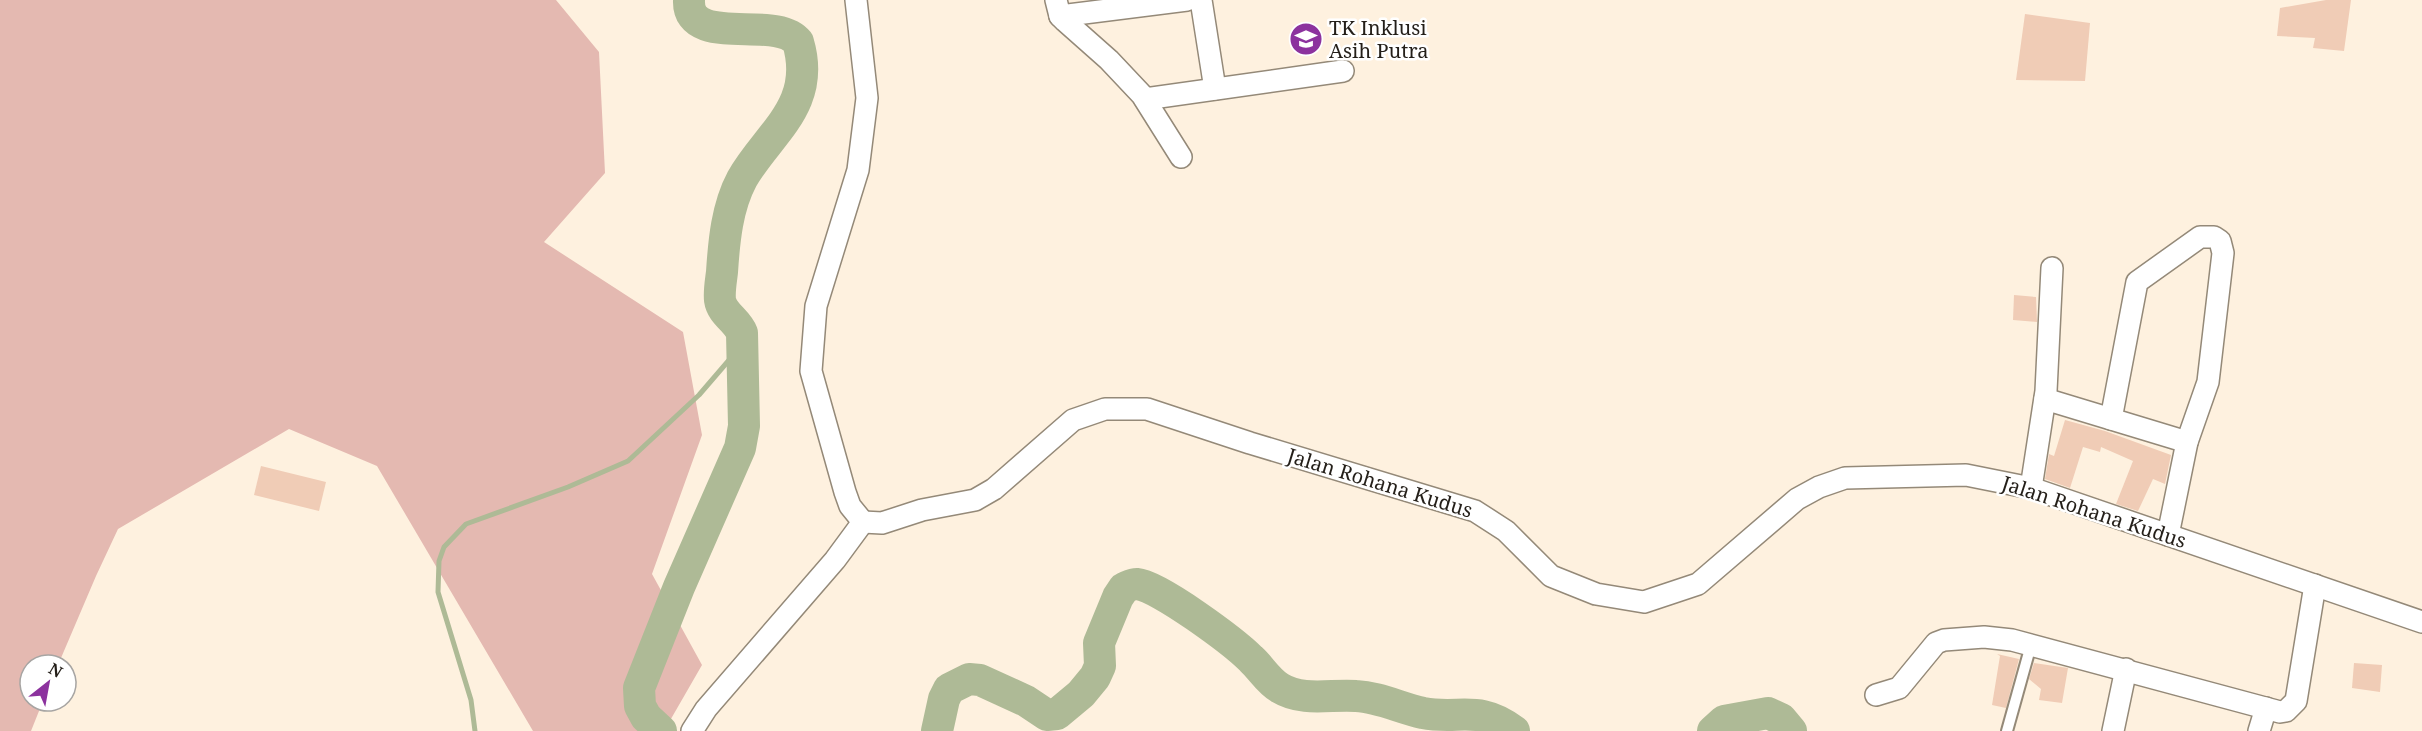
<svg xmlns="http://www.w3.org/2000/svg" width="2422" height="731" viewBox="0 0 2422 731" font-family="'Noto Serif',serif">
<rect width="100%" height="100%" fill="#fef1df"/>
<path fill="#e4b9b1" d="M 0,0 L 556,0 L 599,52 L 605,173 L 544,242 L 683,332 L 702,435 L 652,574 L 702,665 L 664,731 L 533,731 L 377,466 L 289,429 L 118,529 L 96,576 L 58,665 L 30,665 L 30,701 L 43,701 L 31,731 L 0,731 Z"/>
<g fill="none" stroke-linecap="round" stroke-linejoin="round">
<path stroke="#aeba96" stroke-width="5" d="M 475,731 L 471,700 L 438,592 L 439,561 L 444,547 L 466,524 L 568,487 L 628,461 L 699,395 L 742,345"/>
<g stroke="#aeba96" stroke-width="32">
<path d="M 661,731 L 646,717 L 640,706 L 639,688 L 679,587 L 740,448 L 744,426 L 742,333 C 737,320 722,314 720,300 C 719,291 721,281 722,272 C 724,241 727,207 742,179 C 768,133 817,106 798,42 C 776,14 687,49 689,0"/>
<path d="M 937,731 L 944,699 L 949,689 L 969,679 L 980,680 L 1026,701 L 1047,715 L 1057,714 L 1081,694 L 1095,677 L 1100,666 L 1099,643 L 1118,597 L 1124,588 C 1129,586 1132,584 1137,584 C 1159,586 1234,642 1251,659 C 1261,668 1268,681 1280,688 C 1303,702 1331,694 1356,696 C 1379,697 1400,708 1423,713 C 1460,720 1478,704 1514,731"/>
<path d="M 1713,731 L 1724,721 L 1768,713 L 1781,719 L 1791,731"/>
</g>
</g>
<g fill="#f0ccb6">
<path d="M 2326,0 L 2351,0 L 2344,51 L 2313,48 L 2315,38 L 2277,36 L 2280,8 Z"/>
<path d="M 2025,14 L 2090,23 L 2085,81 L 2016,80 Z"/>
<path d="M 2014,295 L 2036,297 L 2037,322 L 2013,320 Z"/>
<path d="M 2065,420 L 2105,431 L 2171,455 L 2165,484 L 2153,479 L 2138,511 L 2116,504 L 2133,461 L 2101,447 L 2100,452 L 2083,447 L 2070,488 L 2045,479 L 2049,454 L 2054,456 Z"/>
<path d="M 261,466 L 326,482 L 319,511 L 254,495 Z"/>
<path d="M 1997,654 L 2019,659 L 2006,708 L 1992,705 L 2000,656 Z"/>
<path d="M 2034,663 L 2068,668 L 2062,703 L 2039,700 L 2041,689 L 2029,679 Z"/>
<path d="M 2354,663 L 2382,665 L 2380,692 L 2352,688 Z"/>
</g>
<g fill="none" stroke-linecap="round" stroke-linejoin="round">
<defs>
<path id="lane" d="M 2007,731 L 2031,645"/>
<g id="street">
<path d="M 856,0 L 867,98 L 858,170 L 816,306 L 811,371 L 845,492 L 850,506 L 863,522"/>
<path d="M 1056,0 L 1060,16 L 1065,21 L 1109,60 L 1142,95 L 1181,157"/>
<path d="M 1201,0 L 1215,89"/>
<path d="M 1060,16 L 1187,0"/>
<path d="M 1145,99 L 1343,71"/>
<path d="M 2045,399 L 2187,442"/>
<path d="M 2111,419 L 2137,282 L 2200,237 L 2214,237 L 2220,241 L 2223,253 L 2208,382 L 2187,442 L 2168,535"/>
<path d="M 2031,488 L 2046,391 L 2052,268"/>
<path d="M 863,522 L 882,523 L 922,510 L 975,500 L 994,489 L 1073,420 L 1105,409 L 1147,409 L 1250,443 L 1475,511 L 1506,531 L 1551,576 L 1596,594 L 1644,602 L 1698,584 L 1797,499 L 1819,487 L 1845,478 L 1966,475 L 2031,488 L 2422,622"/>
<path d="M 1876,695 L 1899,688 L 1936,643 L 1944,640 L 1984,637 L 2012,640 L 2280,712 L 2286,711 L 2296,701 L 2315,585"/>
<path d="M 692,731 L 706,709 L 835,560 L 863,522"/>
<path d="M 2113,731 L 2126,669"/>
<path d="M 2259,731 L 2266,708"/>
</g>
</defs>
<use href="#lane" stroke="#948978" stroke-width="14"/>
<use href="#street" stroke="#948978" stroke-width="24"/>
<use href="#lane" stroke="#fff" stroke-width="10"/>
<use href="#street" stroke="#fff" stroke-width="21"/>
</g>
<defs>
<symbol id="school-disc" viewBox="-11 -11 22 22"><circle r="9.5" fill="#8c329e" stroke="#fff"/><path d="M0-5L7-2L0 1L-7-2ZM-4 1L0 2.5L4 1V4Q0 6-4 4Z" fill="#fff"/></symbol>
</defs>
<g fill-rule="evenodd">
<use href="#school-disc" x="1287" y="20" width="38" height="38"/>
</g>
<g text-anchor="middle" stroke-width="5" stroke-linejoin="round" paint-order="stroke">
<g font-size="20" fill="#241f19" stroke="#fff" text-anchor="start">
<text x="1329" y="35">TK Inklusi<tspan x="1329" dy="23">Asih Putra</tspan></text>
</g>
<g font-size="20" fill="#241f19" stroke="#fff">
<text transform="translate(1380 483) rotate(17)" y="7">Jalan Rohana Kudus</text>
<text transform="translate(2094 512) rotate(18)" y="7">Jalan Rohana Kudus</text>
</g>
</g>
<g transform="translate(48 683) rotate(31)"><circle r="28" fill="#ffffff" stroke="#a7a5a3" stroke-width="1.5"/>
<path d="M0-4.5L10 22L0 15L-10 22Z" fill="#8c329e"/>
<text y="-9" font-size="16" font-weight="bold" text-anchor="middle" fill="#241f19">N</text>
</g>
</svg>
